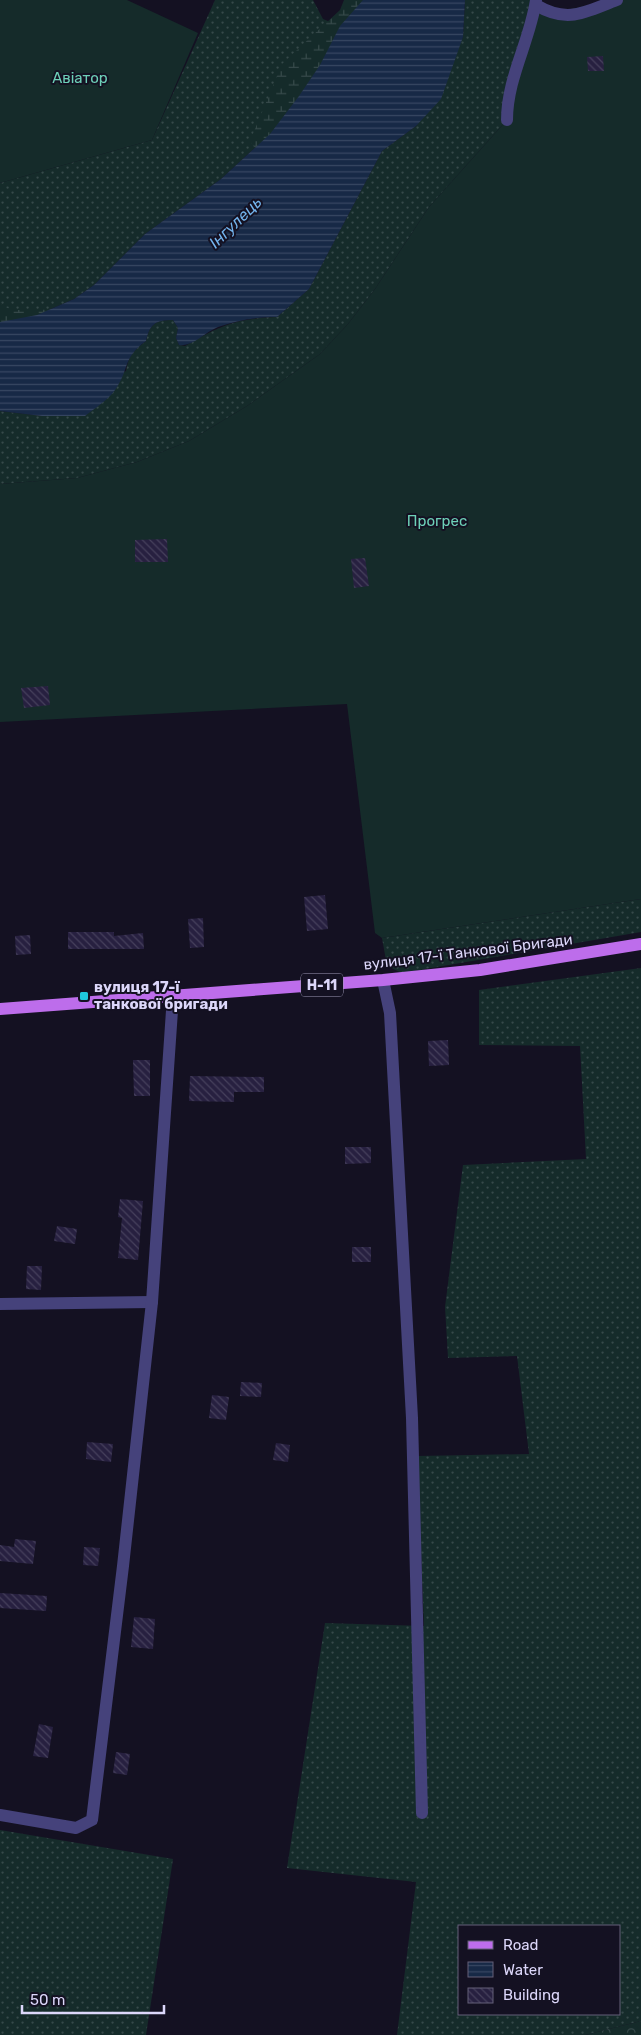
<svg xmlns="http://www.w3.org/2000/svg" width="641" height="2035" viewBox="0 0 641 2035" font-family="Rubik,sans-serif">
<defs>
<pattern id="grass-dots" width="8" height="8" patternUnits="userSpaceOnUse" patternTransform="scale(1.25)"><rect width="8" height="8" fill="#152b2a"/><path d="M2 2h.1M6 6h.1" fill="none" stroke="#36494a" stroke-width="1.8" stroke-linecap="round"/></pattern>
<pattern id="forest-crowns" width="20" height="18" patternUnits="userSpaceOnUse" patternTransform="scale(1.25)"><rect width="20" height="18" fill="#152b2a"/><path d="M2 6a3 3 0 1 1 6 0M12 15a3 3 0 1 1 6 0" fill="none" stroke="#36494a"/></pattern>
<pattern id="wetland-marsh" width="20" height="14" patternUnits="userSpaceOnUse" patternTransform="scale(1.25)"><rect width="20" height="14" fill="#152b2a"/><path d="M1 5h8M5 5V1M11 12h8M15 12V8" fill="none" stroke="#36494a"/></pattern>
<pattern id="water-rules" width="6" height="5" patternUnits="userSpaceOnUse" patternTransform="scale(1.25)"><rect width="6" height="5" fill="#172946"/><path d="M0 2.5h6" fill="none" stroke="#384762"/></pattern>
<pattern id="building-back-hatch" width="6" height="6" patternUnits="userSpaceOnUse" patternTransform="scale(1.25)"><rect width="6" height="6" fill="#272040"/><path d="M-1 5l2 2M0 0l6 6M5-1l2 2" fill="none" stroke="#46405c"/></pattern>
</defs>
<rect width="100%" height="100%" fill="#141122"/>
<g fill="url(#grass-dots)" fill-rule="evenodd">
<path d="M 215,0 L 313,0 L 323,19 L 340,26 L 270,134 L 221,179 L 145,234 L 94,285 L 74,299 L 37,315 L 0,322 L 0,183 L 152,140 Z"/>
<path d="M 465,0 L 536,0 L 507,120 L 429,207 L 375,289 L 348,324 L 320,354 L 247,406 L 189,441 L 137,462 L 77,478 L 0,484 L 0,411 L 42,416 L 126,371 C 129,355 133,351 146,341 C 150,324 155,320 173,320 L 178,328 L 176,338 L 179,345 L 185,346 C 219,326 237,318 277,317 L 309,289 L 382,151 L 416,126 L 463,37 Z"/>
<path d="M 641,899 L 641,932 L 402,973 L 387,966 L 382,938 Z"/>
<path d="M 641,968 L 641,2021 L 585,2035 L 397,2035 L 416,1882 L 287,1868 L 325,1623 L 424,1626 L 417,1456 L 529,1454 L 517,1356 L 448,1358 L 445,1307 L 463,1165 L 586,1159 L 580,1046 L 479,1045 L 479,990 ZM 460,1926 L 620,1926 L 620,2014 L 460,2014 Z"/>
<path d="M 0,1830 L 173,1859 L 146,2035 L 0,2035 Z"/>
</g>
<path fill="url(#forest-crowns)" d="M 641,2021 L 641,2035 L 585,2035 Z"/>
<g fill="url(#wetland-marsh)">
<path d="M 344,0 L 371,0 L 258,153 L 250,141 L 282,64 L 340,10 Z"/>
<path d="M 0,303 C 8,314 38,309 52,310 L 0,334 Z"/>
</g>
<g fill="#152b2a">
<path d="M 0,0 L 127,0 L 198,33 L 152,140 L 0,183 Z"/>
<path d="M 617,0 L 641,0 L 641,899 L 382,938 L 375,933 L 347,704 L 0,722 L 0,484 L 77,478 L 137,462 L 189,441 L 247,406 L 320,354 L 348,324 L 375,289 L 429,207 L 507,120 L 536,5 L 550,13 Z"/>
</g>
<path fill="url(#water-rules)" d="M 363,0 L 465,0 L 463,37 L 441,99 L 416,126 L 382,151 L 309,289 L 277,317 C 256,317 238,320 218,327 C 205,332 193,347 179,345 L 176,338 L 178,328 L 173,320 C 155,320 150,324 146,341 C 122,358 130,369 115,390 C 108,400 95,408 85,416 L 42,416 L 0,411 L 0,322 L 37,315 L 74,299 L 94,285 L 145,234 L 221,179 L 270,134 L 299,96 L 320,65 L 340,26 Z"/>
<g fill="url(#building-back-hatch)">
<path d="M 603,56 L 604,71 L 588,71 L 587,57 Z"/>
<path d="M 167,539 L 168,562 L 135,562 L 135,540 Z"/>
<path d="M 365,558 L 369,586 L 354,588 L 351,559 Z"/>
<path d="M 48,686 L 50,705 L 24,708 L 21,688 Z"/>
<path d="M 325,895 L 328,929 L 307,931 L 304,897 Z"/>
<path d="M 203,918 L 204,947 L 190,948 L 188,919 Z"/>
<path d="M 68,932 L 114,932 L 114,936 L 143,933 L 144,949 L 68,949 Z"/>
<path d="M 30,935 L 31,954 L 16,955 L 15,936 Z"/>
<path d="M 448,1040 L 449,1065 L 429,1066 L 428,1041 Z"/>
<path d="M 133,1060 L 150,1060 L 150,1096 L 134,1096 Z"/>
<path d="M 190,1076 L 264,1077 L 264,1092 L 234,1092 L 234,1102 L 189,1101 Z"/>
<path d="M 345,1147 L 371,1147 L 371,1163 L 345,1164 Z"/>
<path d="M 120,1199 L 143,1201 L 138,1260 L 118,1258 L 122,1218 L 118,1217 Z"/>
<path d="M 57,1226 L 77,1229 L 75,1244 L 54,1241 Z"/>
<rect x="352" y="1247" width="19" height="15"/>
<path d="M 27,1266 L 42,1266 L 41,1290 L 26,1289 Z"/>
<path d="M 241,1382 L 262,1383 L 261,1397 L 240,1396 Z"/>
<path d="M 212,1395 L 229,1397 L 226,1420 L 209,1418 Z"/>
<path d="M 87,1442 L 113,1444 L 111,1462 L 86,1459 Z"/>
<path d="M 276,1443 L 290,1445 L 288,1462 L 273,1460 Z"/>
<path d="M 15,1539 L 36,1541 L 33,1564 L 0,1561 L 0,1545 L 14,1547 Z"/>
<path d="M 84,1547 L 100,1548 L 98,1566 L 83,1565 Z"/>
<path d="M 0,1593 L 47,1596 L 46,1611 L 0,1608 Z"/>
<path d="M 134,1617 L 155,1619 L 153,1649 L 131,1647 Z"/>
<path d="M 39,1724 L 53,1727 L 48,1758 L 33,1756 Z"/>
<path d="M 116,1752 L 130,1754 L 127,1775 L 113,1773 Z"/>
</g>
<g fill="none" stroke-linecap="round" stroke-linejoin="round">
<g stroke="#45427b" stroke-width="12">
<path d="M 536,5 C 568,24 585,12 617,0"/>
<path d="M 507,120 C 507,78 530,41 536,0"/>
<path d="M 383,980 L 390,1013 L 412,1418 L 422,1813"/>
<path d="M 0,1304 L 152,1302"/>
<path d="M 0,1815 L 76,1828 L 92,1820 L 123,1566 L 152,1302 L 173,996"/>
</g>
<path stroke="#bd6deb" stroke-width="12" d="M 0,1009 L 383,980 L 480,970 L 641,944"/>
</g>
<rect fill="#1fc9de" stroke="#141122" stroke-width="2" x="79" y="991" width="10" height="10" rx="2.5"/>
<g text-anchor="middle" stroke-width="4" stroke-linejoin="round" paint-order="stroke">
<rect fill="#141122" stroke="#a09cb9" stroke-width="1" x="301" y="973.5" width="42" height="23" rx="4"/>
<g font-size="14" font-weight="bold" fill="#dcd7fa">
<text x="322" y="990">Н-11</text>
</g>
<g font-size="15" fill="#6dd0b8" stroke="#141122">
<text x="80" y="83">Авіатор</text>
<text x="437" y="526">Прогрес</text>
</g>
<g font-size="15" fill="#dcd7fa" stroke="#141122">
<text transform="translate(468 952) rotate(-7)" y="5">вулиця 17-ї Танкової Бригади</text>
</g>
<g font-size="15" font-weight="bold" fill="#dcd7fa" stroke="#141122" text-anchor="start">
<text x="94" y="992">вулиця 17-ї<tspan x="94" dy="17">танкової бригади</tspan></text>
</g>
<g font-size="16" font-style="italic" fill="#73b3ec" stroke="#141122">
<text transform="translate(235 222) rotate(-44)" y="6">Інгулець</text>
</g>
</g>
<rect x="458" y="1925" width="162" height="90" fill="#141122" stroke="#646078"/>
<rect x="468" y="1941" width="25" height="8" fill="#bd6deb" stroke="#646078"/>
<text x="503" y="1950" font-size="15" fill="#dcd7fa">Road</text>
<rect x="468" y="1962" width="25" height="15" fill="url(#water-rules)" stroke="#646078"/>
<text x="503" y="1975" font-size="15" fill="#dcd7fa">Water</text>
<rect x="468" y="1988" width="25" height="15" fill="url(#building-back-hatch)" stroke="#646078"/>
<text x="503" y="2000" font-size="15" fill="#dcd7fa">Building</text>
<path d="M22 2005v8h142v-8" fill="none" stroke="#dcd7fa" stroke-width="2.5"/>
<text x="30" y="2005" font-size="15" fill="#dcd7fa" stroke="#141122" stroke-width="4" paint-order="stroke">50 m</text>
</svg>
